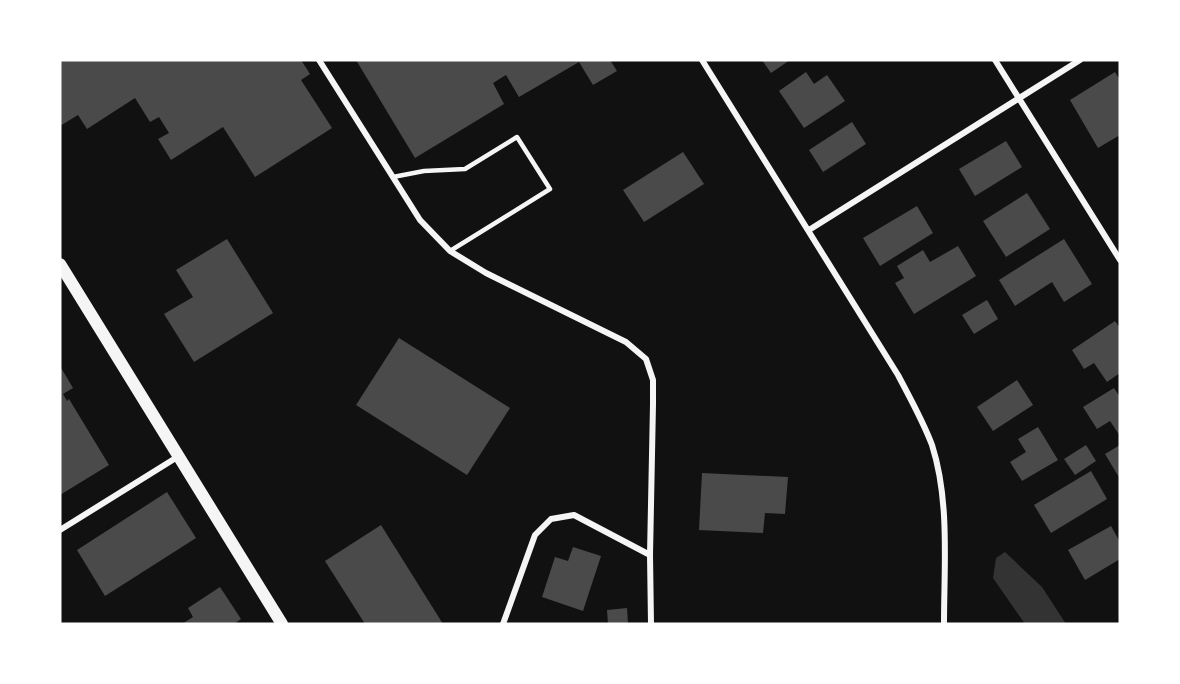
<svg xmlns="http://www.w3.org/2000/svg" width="1180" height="684" viewBox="0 0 1180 684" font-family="'Source Serif 4',serif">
<rect width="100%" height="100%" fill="#111"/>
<path fill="#333" d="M 1005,552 L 1042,587 L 1066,624 L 1025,624 L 993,578 L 996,558 Z"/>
<g fill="#4a4a4a">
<path d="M 60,60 L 301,60 L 310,74 L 301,80 L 332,128 L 255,177 L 223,127 L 171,160 L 158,139 L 169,133 L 159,117 L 150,122 L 135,98 L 87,129 L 78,115 L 60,126 Z"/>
<path d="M 356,60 L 610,60 L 617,71 L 593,85 L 579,62 L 519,97 L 506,75 L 493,83 L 504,104 L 415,158 Z"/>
<path d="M 762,60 L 790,60 L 771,73 Z"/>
<path d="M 806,72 L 814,84 L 827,75 L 845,101 L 804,128 L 779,91 Z"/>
<path d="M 1115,72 L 1120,80 L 1120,135 L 1098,148 L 1070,100 Z"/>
<path d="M 852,122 L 866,144 L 823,172 L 809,150 Z"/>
<path d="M 1006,141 L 1022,167 L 975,196 L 959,169 Z"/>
<path d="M 683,152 L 704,184 L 644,222 L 623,190 Z"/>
<path d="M 1027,193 L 1050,229 L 1006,257 L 983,221 Z"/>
<path d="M 917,206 L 933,233 L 880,266 L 863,238 Z"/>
<path d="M 227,239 L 273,313 L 194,362 L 164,314 L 193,297 L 176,270 Z"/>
<path d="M 1064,239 L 1092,284 L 1064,302 L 1052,282 L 1015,306 L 999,280 Z"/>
<path d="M 958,246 L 976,276 L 914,314 L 895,283 L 904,278 L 897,266 L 923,250 L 930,262 Z"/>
<path d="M 987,300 L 998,319 L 974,334 L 962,315 Z"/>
<path d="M 1115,321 L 1120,328 L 1120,373 L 1107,382 L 1094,363 L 1084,369 L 1072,350 Z"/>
<path d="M 399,338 L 510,408 L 467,475 L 356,405 Z"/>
<path d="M 60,366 L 73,388 L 63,394 L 67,401 L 69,399 L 109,465 L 60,495 Z"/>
<path d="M 1017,380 L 1033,405 L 993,431 L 977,407 Z"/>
<path d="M 1114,388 L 1120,397 L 1120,436 L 1110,421 L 1097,429 L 1083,407 Z"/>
<path d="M 1038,427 L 1058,460 L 1022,481 L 1010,462 L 1026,452 L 1018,439 Z"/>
<path d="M 1086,445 L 1096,461 L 1075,475 L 1064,459 Z"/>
<path d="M 1120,445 L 1120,479 L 1105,454 Z"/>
<path d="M 1091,471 L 1107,499 L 1051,533 L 1034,505 Z"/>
<path d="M 702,473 L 788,477 L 785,514 L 765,513 L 763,533 L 699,530 Z"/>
<path d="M 167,492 L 196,538 L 105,596 L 77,550 Z"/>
<path d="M 381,525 L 443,624 L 365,624 L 325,561 Z"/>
<path d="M 1111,526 L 1120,542 L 1120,559 L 1085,580 L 1068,550 Z"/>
<path d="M 573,547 L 601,556 L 583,611 L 542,597 L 555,557 L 568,561 Z"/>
<path d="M 220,587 L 241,619 L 234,624 L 182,624 L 193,617 L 188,608 Z"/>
<path d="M 627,608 L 628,624 L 608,624 L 607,610 Z"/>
</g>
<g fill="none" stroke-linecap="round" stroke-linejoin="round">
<path stroke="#f5f5f5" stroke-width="4.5" d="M 393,177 L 424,171 L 465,169 L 517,137 L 550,189 L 450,251"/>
<g stroke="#f5f5f5" stroke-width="6">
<path d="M 319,60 L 420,220 L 450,251 L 486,273 L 626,342 L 646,359 L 653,380 L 653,404 L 650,555 L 651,624"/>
<path d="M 702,60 L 898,375 C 910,398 923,421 932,445 C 950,501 944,566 944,624"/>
<path d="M 995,60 L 1120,260"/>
<path d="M 809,230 L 1080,60"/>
<path d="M 60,530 L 179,456"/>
<path d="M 503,624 L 535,535 L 551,519 L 574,515 L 650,555"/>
</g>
<path stroke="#f5f5f5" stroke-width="12" d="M 60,264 L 282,624"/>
</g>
<rect width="1180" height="684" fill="none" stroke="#ffffff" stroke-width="123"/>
</svg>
